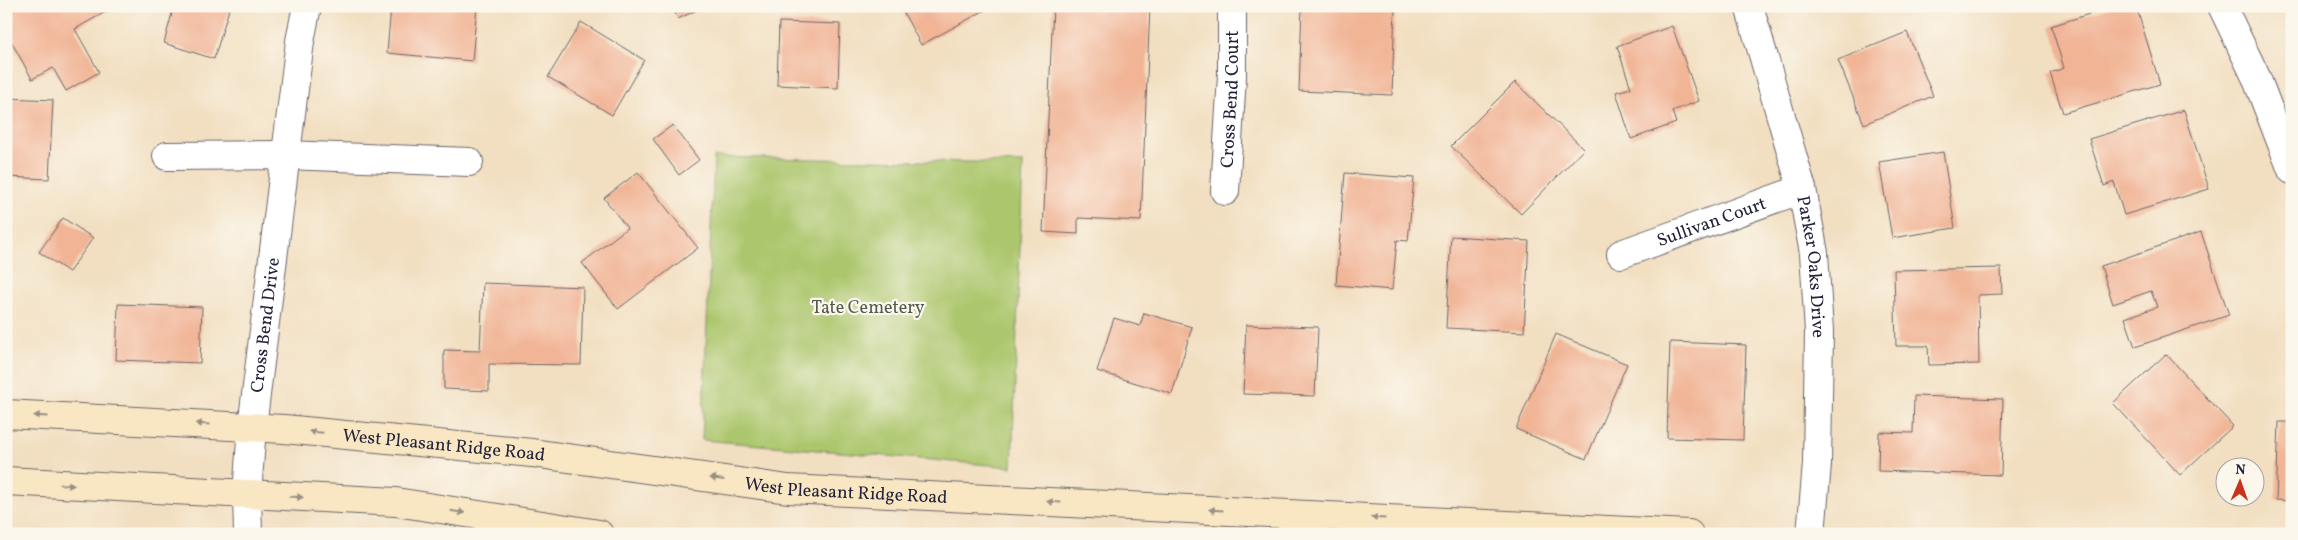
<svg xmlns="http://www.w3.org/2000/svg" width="2298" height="540" viewBox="0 0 2298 540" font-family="Vollkorn,serif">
<rect width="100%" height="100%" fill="#fbf7ec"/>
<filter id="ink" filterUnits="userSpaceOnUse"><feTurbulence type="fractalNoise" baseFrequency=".02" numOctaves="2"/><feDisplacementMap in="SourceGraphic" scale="10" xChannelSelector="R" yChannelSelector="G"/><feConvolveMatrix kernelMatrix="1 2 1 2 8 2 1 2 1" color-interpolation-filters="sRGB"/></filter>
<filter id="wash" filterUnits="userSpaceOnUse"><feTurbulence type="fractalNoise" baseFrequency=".0096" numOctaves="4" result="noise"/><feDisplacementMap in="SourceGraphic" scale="20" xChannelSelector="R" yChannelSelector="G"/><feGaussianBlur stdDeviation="1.12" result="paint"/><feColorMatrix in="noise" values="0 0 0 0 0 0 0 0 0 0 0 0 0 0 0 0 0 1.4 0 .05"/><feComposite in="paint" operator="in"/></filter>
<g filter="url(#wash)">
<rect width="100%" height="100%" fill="#f2dfc1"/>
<path fill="#abc66c" stroke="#667454" d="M 714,157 L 1023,163 L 1012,467 L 702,440 Z"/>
<g id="blocks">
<g fill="#f1b495">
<path d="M 11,6 L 116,6 L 75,29 L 99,72 L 66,91 L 53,68 L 32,79 L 6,32 L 6,9 Z"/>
<path d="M 174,6 L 230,6 L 214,59 L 164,43 Z"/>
<path d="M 391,6 L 477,6 L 472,61 L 387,53 Z"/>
<path d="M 672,6 L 705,6 L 678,19 Z"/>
<path d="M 900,6 L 986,6 L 987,9 L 921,45 Z"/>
<path d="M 1053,6 L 1150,6 L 1141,221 L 1078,218 L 1078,234 L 1043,232 Z"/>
<path d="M 1302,6 L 1395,6 L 1392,95 L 1299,91 Z"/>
<path d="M 2115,6 L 2136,6 L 2160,84 L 2063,113 L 2050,73 L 2064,68 L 2051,26 Z"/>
<path d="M 581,22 L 644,60 L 612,115 L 548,77 Z"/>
<path d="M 779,22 L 840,24 L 838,88 L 777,85 Z"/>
<path d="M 1672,26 L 1699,101 L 1672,111 L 1676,123 L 1631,139 L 1616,92 L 1631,88 L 1617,46 Z"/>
<path d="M 1907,32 L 1933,96 L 1864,124 L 1838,60 Z"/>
<path d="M 1515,82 L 1584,149 L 1521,214 L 1451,146 Z"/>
<path d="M 6,98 L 53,100 L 49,179 L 6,177 Z"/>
<path d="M 2184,110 L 2209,189 L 2124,215 L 2114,182 L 2104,186 L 2089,139 Z"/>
<path d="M 673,125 L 699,160 L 679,175 L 653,139 Z"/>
<path d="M 1943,152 L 1955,228 L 1892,238 L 1879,162 Z"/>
<path d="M 638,172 L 698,248 L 618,309 L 582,263 L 627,228 L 604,198 Z"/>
<path d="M 1345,173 L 1414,178 L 1408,241 L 1397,240 L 1392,290 L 1336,285 Z"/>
<path d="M 63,218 L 93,238 L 69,272 L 39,252 Z"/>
<path d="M 2201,232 L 2229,315 L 2135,347 L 2125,318 L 2157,307 L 2151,291 L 2113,304 L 2101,266 Z"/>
<path d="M 1451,236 L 1529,241 L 1524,332 L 1446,328 Z"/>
<path d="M 2001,268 L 2002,294 L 1978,295 L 1979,364 L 1929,365 L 1928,346 L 1896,346 L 1894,270 Z"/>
<path d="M 483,283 L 583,287 L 581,365 L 489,364 L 489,391 L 444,389 L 444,350 L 480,351 Z"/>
<path d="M 118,304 L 202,307 L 200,363 L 116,360 Z"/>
<path d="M 1144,313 L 1192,327 L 1172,394 L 1097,371 L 1114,318 L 1140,326 Z"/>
<path d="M 1246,325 L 1318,327 L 1315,396 L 1243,394 Z"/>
<path d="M 1556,334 L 1627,364 L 1586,459 L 1516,429 Z"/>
<path d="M 1670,342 L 1746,345 L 1743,440 L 1667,438 Z"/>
<path d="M 2166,354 L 2233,426 L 2180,475 L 2113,403 Z"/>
<path d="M 1914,396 L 2003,399 L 2001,475 L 1878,471 L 1879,432 L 1913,433 Z"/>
<path d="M 2279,422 L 2292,422 L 2292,501 L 2276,500 Z"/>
</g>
</g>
</g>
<g filter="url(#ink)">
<use href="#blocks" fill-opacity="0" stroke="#6b646a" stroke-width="1"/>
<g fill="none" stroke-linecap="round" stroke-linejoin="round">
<defs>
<g id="street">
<path id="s1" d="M 1749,6 L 1802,189 L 1814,253 L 1819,331 L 1817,464 L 1811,534"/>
<path d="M 2222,6 L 2256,77 L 2292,170"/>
<path d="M 167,156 L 285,155 L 469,162"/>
<path id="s2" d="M 1225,191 L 1232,76 L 1232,6"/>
<path id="s3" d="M 1621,254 L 1802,189"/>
<path id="s4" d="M 248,534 L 247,494 L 252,427 L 300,41 L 307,6"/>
</g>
<g id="secondary">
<path id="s5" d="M 6,414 L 284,429 L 532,453 L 788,489 L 1689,534"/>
<path d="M 6,481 L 396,502 L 599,534"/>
</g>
</defs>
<use href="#street" stroke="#6b646a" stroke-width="30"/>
<use href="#secondary" stroke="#6b646a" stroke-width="30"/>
<use href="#street" stroke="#fff" stroke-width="28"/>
<use href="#secondary" stroke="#f9e7c3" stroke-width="28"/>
</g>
<defs><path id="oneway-solid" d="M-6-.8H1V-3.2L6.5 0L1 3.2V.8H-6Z" transform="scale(1.25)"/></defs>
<g fill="#988e86">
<use href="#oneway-solid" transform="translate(41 416) rotate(-177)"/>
<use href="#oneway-solid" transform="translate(203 424) rotate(-177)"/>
<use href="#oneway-solid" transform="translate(316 432) rotate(-175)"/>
<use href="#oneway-solid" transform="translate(717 479) rotate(-172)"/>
<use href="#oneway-solid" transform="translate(67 485) rotate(3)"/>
<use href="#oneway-solid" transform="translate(296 497) rotate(3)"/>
<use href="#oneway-solid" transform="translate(1054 502) rotate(-177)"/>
<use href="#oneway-solid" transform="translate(1216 510) rotate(-177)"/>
<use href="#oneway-solid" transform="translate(458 512) rotate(9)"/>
<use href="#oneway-solid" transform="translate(1378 518) rotate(-177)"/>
</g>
</g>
<g text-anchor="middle" stroke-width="4.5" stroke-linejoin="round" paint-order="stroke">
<g font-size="18" fill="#22223b" stroke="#fbf7ec">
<text dy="6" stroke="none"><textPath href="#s2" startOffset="92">Cross Bend Court</textPath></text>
<text dy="6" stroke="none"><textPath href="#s3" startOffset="96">Sullivan Court</textPath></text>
<text dy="6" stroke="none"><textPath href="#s1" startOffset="269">Parker Oaks Drive</textPath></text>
<text dy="6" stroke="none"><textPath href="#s4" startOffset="210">Cross Bend Drive</textPath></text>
<text dy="6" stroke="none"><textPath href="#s5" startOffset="439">West Pleasant Ridge Road</textPath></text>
<text dy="6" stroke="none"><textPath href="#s5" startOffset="844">West Pleasant Ridge Road</textPath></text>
</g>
<g font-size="18" fill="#525b4c" stroke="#fbf7ec">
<text x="868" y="313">Tate Cemetery</text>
</g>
</g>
<rect width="2298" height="540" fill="none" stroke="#fbf7ec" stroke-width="25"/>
<g transform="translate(2240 482) rotate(2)"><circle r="24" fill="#fbf7ec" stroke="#a4a2a5"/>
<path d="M0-4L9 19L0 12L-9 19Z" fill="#c8321e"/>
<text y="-8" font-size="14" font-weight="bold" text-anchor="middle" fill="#22223b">N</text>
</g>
</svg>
